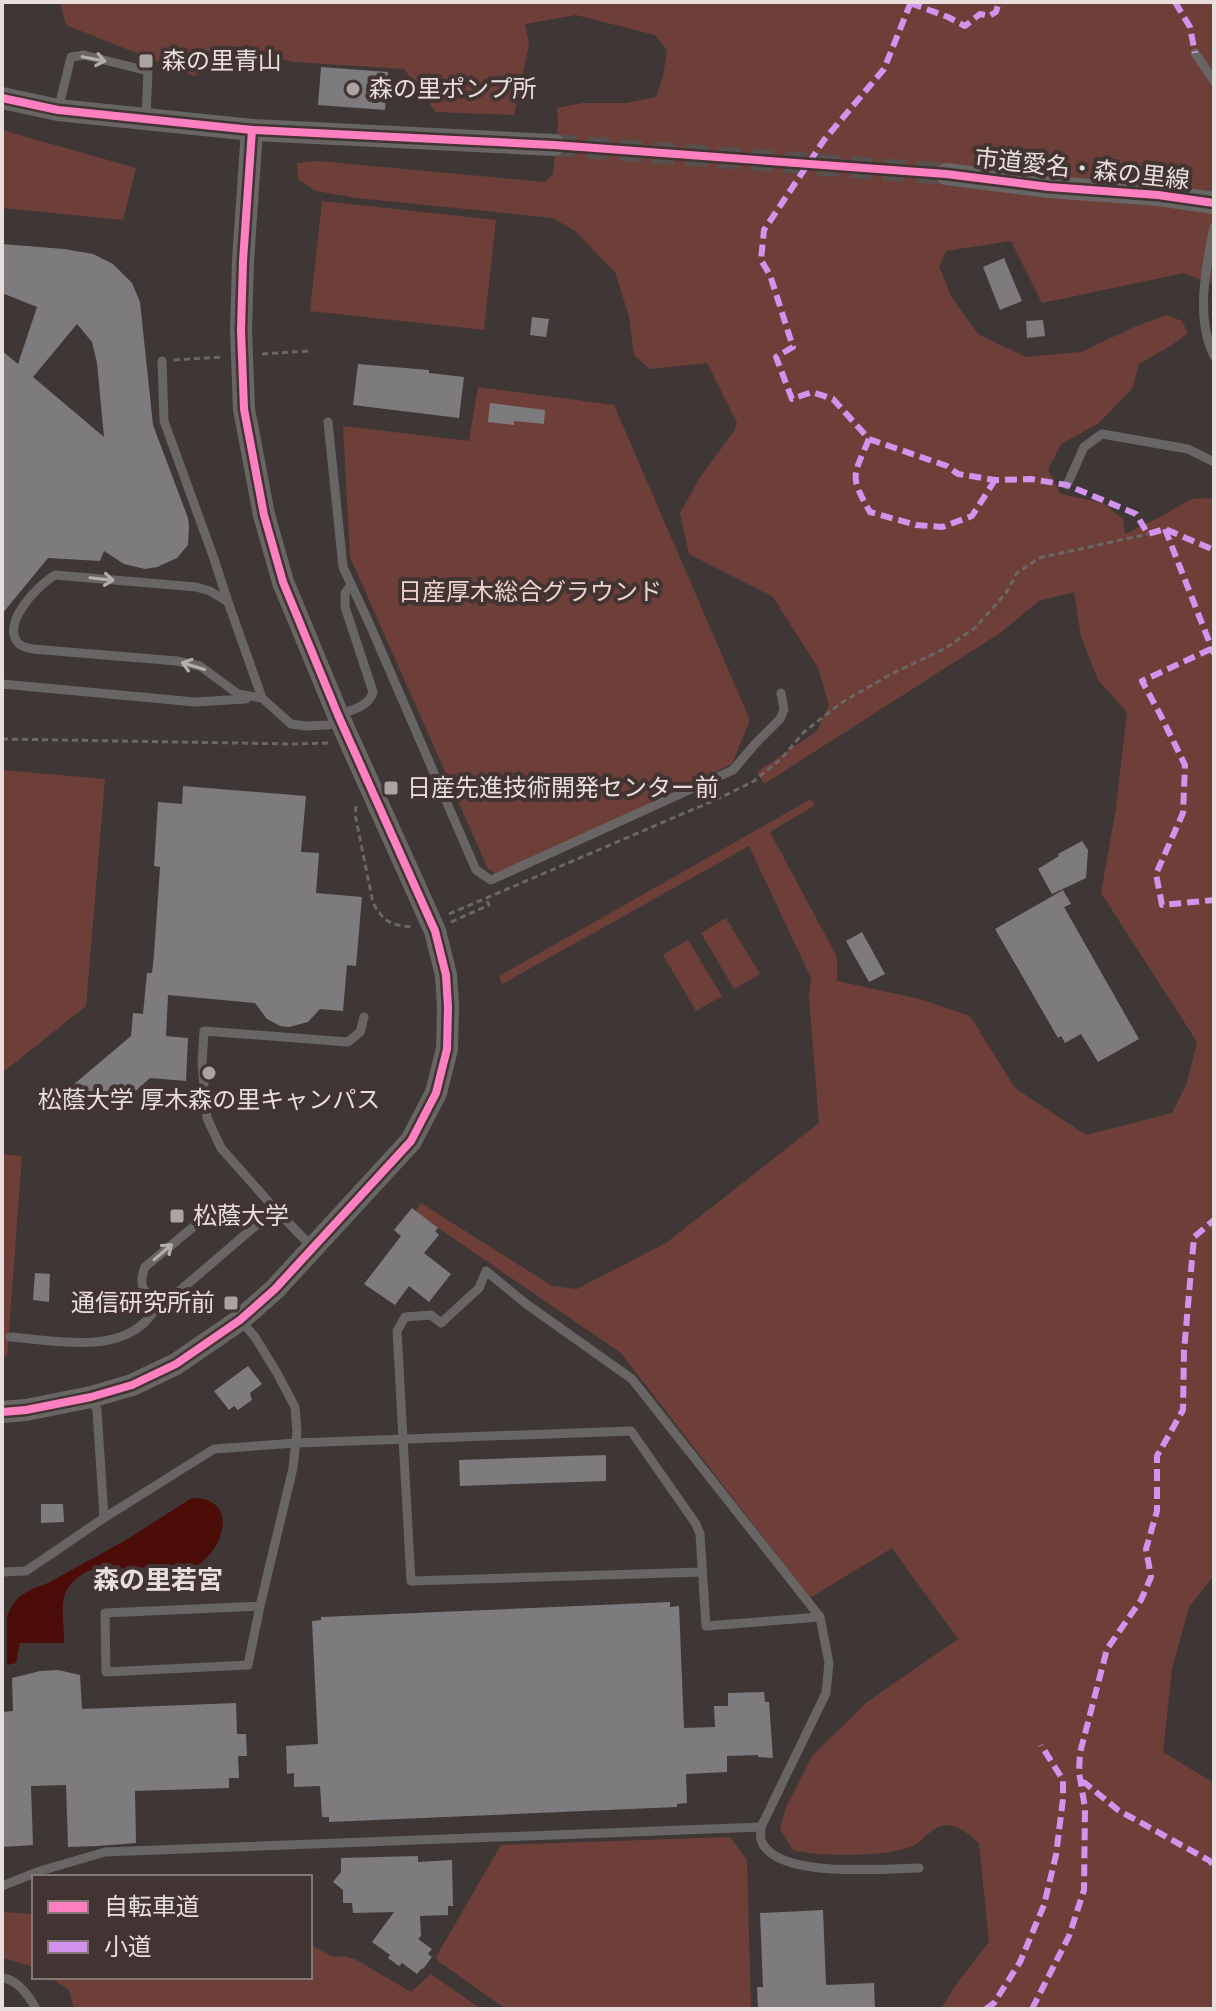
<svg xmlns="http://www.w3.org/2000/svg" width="1216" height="2011" viewBox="0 0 1216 2011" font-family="Quicksand,'Noto Sans JP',sans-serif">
<rect width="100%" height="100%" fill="#3e3736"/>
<g fill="#6e3f38">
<path d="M 60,2 L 1214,2 L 1214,285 L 1184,273 L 1042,303 L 1011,241 L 946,251 L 939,267 L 952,298 L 978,334 L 1026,357 L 1081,352 L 1134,327 L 1166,315 L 1182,321 L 1188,333 L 1172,345 L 1139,364 L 1132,389 L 1099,423 L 1061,444 L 1048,470 L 1061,494 L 1103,503 L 1123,519 L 1125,534 L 1162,516 L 1191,499 L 1210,498 L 1214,500 L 1214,1575 L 1189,1607 L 1172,1669 L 1163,1752 L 1214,1783 L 1214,2009 L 941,2009 L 954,1987 L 989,1942 L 979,1843 C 969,1835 956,1822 941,1826 C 930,1829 921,1843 910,1847 C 884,1857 820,1857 793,1850 L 780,1829 L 786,1807 L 812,1756 L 867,1702 L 958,1639 L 892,1548 L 810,1598 L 621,1353 L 415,1212 L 421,1203 L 552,1286 L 577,1289 L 666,1243 L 819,1123 L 809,997 L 811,978 L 749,846 L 502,984 L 499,976 L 811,799 L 815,805 L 770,832 L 837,957 L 837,981 L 920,999 L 970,1016 L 1015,1088 L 1086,1135 L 1172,1113 L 1187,1083 L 1197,1042 L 1101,893 L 1116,808 L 1127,712 L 1098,680 L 1081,637 L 1074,592 L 1039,601 L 1000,633 L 764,784 L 757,772 L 817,731 L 829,705 L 818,668 L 773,597 L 689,554 L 680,513 L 699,479 L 734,431 L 737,423 L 707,363 L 650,369 L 634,355 L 629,316 L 615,272 L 575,231 L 553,218 L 357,198 L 316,191 L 298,179 L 297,163 L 319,161 L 545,182 L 553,175 L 558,123 L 557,108 L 583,103 L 626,103 L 656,97 L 663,76 L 667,51 L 655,35 L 576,15 L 525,24 L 529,44 L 514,115 L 436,112 L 404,69 L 294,62 L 241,51 L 194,76 L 66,25 Z"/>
<path d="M 2,130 L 136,168 L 123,220 L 2,208 Z"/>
<path d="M 322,201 L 496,220 L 484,330 L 310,311 Z"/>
<path d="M 478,387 L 614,405 L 750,720 L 732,764 L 498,875 L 488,869 L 350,557 L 343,426 L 469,441 Z"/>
<path d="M 2,770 L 105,779 L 86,1006 L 2,1073 Z"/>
<path d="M 726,918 L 760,974 L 734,989 L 701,933 Z"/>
<path d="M 688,940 L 722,996 L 696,1011 L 663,955 Z"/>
<path d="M 2,1154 L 22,1156 L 7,1357 L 2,1356 Z"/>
<path d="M 730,1837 L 747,1860 L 751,2009 L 506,2009 L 438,1961 L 436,1957 L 501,1845 Z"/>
<path d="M 2,1912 L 34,1914 L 34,1967 L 2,1958 Z"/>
<path d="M 310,1945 L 334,1957 L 343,1956 L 355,1959 L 411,1992 L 431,1974 L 481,2009 L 74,2009 L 69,1990 L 49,1977 L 310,1977 Z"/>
</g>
<path fill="#4c0d08" d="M 198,1498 C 239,1503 222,1550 198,1565 L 90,1570 C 54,1588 64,1608 64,1643 L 20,1643 L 16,1663 L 7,1665 L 7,1616 L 11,1607 L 20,1596 L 32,1589 L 48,1583 L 126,1540 L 190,1499 Z"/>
<g fill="#7d7b7e" fill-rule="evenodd">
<path d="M 321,67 L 388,72 L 385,110 L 318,105 Z"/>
<path d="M 2,244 L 64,249 L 93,254 L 113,264 L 132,283 L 140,302 L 153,425 L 188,518 L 189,526 L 188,545 L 177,558 L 157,567 L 145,569 L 124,564 L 104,551 L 100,561 L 48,558 L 2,614 L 2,351 L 18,364 L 37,307 L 2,293 ZM 77,324 L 92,342 L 97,363 L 104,437 L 33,377 Z"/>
<path d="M 1004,258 L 1022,301 L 1000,310 L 983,267 Z"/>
<path d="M 532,317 L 549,319 L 546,337 L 530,335 Z"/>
<path d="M 1043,320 L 1045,336 L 1027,338 L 1026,321 Z"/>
<path d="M 358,364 L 429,370 L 429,373 L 464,377 L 459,418 L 353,405 Z"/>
<path d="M 490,403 L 545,410 L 544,424 L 514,421 L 514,425 L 488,422 Z"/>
<path d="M 183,786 L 306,796 L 301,852 L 319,853 L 316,893 L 362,897 L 356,966 L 347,965 L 343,1011 L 320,1009 L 308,1022 L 289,1027 L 280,1026 L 267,1019 L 255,1003 L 168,995 L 166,1036 L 188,1038 L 186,1081 L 150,1078 L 119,1106 L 114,1101 L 60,1096 L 131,1036 L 133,1013 L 143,1014 L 147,973 L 152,973 L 154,954 L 160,867 L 154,866 L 158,802 L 182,804 Z"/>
<path d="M 1082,841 L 1088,850 L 1086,878 L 1052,894 L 1038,869 L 1059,856 L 1058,854 Z"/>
<path d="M 1063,890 L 1071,904 L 1064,907 L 1139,1039 L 1098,1062 L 1081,1034 L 1065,1043 L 1061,1036 L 1058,1038 L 995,929 Z"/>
<path d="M 862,932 L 885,974 L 869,982 L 846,941 Z"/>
<path d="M 412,1208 L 438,1228 L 435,1231 L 439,1235 L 424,1253 L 451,1274 L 429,1302 L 409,1286 L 395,1305 L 364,1284 L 401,1236 L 394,1230 Z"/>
<path d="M 35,1273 L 50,1274 L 49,1302 L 33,1300 Z"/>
<path d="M 248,1366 L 262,1384 L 250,1393 L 252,1400 L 238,1410 L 234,1406 L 229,1410 L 214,1391 Z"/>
<path d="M 606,1455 L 606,1481 L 460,1486 L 459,1460 Z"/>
<path d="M 41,1504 L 63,1504 L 64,1522 L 41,1523 Z"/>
<path d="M 670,1602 L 670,1607 L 679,1606 L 684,1728 L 715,1727 L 714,1706 L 728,1706 L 728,1693 L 764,1692 L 765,1702 L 769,1702 L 773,1758 L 758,1757 L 758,1755 L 727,1756 L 727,1772 L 686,1774 L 687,1803 L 677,1804 L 677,1807 L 329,1822 L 329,1817 L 322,1817 L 320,1786 L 294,1787 L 294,1773 L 287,1774 L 286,1746 L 318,1744 L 312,1621 L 321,1620 L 321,1617 Z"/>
<path d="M 58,1670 L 80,1675 L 82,1709 L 236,1703 L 237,1734 L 246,1734 L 247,1756 L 238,1756 L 239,1778 L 229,1778 L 229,1788 L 135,1791 L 136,1843 L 97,1846 L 68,1847 L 66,1785 L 31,1786 L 33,1845 L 2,1847 L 2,1712 L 13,1711 L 12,1678 L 40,1671 Z"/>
<path d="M 418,1856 L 418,1862 L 452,1860 L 453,1906 L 448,1906 L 448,1915 L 420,1916 L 421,1936 L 418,1939 L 432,1949 L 428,1954 L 432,1957 L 423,1969 L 422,1968 L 417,1974 L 402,1963 L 399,1966 L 388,1958 L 390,1955 L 372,1942 L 394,1912 L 353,1913 L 352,1903 L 343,1903 L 343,1890 L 333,1882 L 341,1872 L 341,1858 Z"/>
<path d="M 823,1910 L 826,1985 L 874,1983 L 875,2009 L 758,2009 L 757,1987 L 763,1987 L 760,1913 Z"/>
</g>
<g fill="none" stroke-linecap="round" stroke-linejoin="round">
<path stroke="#58504f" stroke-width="22" stroke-dasharray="22 11" stroke-linecap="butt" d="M 554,145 L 946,174"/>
<g stroke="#6b6767" stroke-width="3" stroke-dasharray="6 4" stroke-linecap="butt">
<path d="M 262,354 L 308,351"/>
<path d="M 174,360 L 222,357"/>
<path d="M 2,739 L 294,744 L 329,743"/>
<path d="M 356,806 L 355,814 L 373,903 C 384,922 390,925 412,927"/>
<path d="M 449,914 L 722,797 L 754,781 L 781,759 L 804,732 L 841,703 L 891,674 L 944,649 L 975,628 L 1006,593 L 1017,573 L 1039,558 L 1148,534"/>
<path d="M 451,922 L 489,905 L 486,899"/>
</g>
<g stroke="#686565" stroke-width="9">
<path d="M 1195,53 L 1214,81"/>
<path d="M 58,110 L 71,57 L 84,55 L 148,71 L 146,118"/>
<path d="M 1214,227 C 1206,267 1195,318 1214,356"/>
<path d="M 162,361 L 164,421 L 213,556 L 228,602"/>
<path d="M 328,422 L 343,567 L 370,625 L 476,870 L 491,880 L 733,770 L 756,743 L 780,719 L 784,710 L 781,693"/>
<path d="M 1067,485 L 1084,447 L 1102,434 L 1188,449 L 1214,462"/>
<path d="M 2,684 L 195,702 L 246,699"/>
<path d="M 262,698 L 238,694 L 200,666 L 177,661 L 32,649 C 28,648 23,647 19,644 C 0,624 37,586 55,575 L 196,587 L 210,591 L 228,602 L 262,698 L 291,724 L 306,726 L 328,725 L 341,721"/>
<path d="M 338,715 C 351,710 369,707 373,692 L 345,607 L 345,593 L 351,585"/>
<path d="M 255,1226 C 236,1221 217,1217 198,1223 L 145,1267 C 137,1287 144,1294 161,1302 L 170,1299 L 275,1209"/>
<path d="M 313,1248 L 275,1209 L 221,1148 L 207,1118 L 202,1064 L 204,1031 L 348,1042 L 360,1032 L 364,1017"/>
<path d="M 240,1320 L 255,1337 L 277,1373 L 295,1407 L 297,1431 L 293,1468 L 260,1606 L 248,1665 L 106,1672 L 105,1613 L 260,1606"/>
<path d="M 10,1337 C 52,1340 112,1354 145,1322 C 151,1316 156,1308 161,1302"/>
<path d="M 91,1397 L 97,1410 L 104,1518"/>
<path d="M 2,1572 L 26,1571 L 104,1518 L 214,1449 L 296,1443 L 631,1431 L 696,1524 L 700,1534 L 706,1626 L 820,1617"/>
<path d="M 702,1572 L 411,1581 L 397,1331 L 405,1317 L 431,1315 L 441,1323 L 479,1288 L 486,1271 L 525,1303 L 632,1379 L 820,1617 L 829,1663 L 826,1693 L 761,1827 C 761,1830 760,1837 761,1840 C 775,1880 885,1868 919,1868"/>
<path d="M 2,1886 L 40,1871 L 105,1852 L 761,1827"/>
<path d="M 2,1978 C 18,1979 29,1996 36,2009"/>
</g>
<g stroke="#686565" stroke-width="22">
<path d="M 2,98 L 58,110 L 252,130 L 554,145"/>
<path d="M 946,174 L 1049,187 L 1158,195 L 1214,203"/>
<path d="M 2,1412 L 26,1410 L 91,1397 L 132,1385 L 176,1364 L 240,1320 L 275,1289 L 411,1141 L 436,1093 L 447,1049 L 448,1007 L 446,975 L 435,931 L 338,715 L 283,582 L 264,515 L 244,409 L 241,330 L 243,261 L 252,130"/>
</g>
<g stroke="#d193ec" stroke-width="6" stroke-dasharray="12 6" stroke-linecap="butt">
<path d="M 911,2 L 884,69 L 824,140 L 764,230 L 761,260 L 770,275 L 793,347 L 776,357 L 792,399 L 812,392 L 833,399 L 869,439 L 947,466 L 958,474 L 995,480 L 1031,479 L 1067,485 L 1136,514 L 1148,534 L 1165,529 L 1214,550"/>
<path d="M 1175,2 L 1190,27 L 1195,53"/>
<path d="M 910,3 L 948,17 L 965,26 L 980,14 L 989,16 L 996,12 L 999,2"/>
<path d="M 869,439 C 853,477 849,475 870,512 L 916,525 L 942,527 L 972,516 L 995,480"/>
<path d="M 1165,529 L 1214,654"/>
<path d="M 1211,649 L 1142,681 L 1160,714 L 1185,765 L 1183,813 L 1156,874 L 1162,905 L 1214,900"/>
<path d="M 1081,1782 L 1085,1783 L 1118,1810 L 1210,1861 L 1214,1867"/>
<path d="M 986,2009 L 994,2003 L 1020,1962 L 1044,1905 L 1056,1855 L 1063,1799 L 1063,1780 L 1041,1745"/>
<path d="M 1032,2009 L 1069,1936 L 1084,1890 L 1085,1808 L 1079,1772 L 1080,1753 L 1107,1649 L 1141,1600 L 1151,1577 L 1146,1549 L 1157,1511 L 1157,1456 L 1183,1410 L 1184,1351 L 1194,1237 L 1214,1220"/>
</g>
<defs>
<g id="cycleway">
<path d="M 2,98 L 58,110 L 252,130 L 554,145 L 946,174 L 1049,187 L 1158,195 L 1214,203"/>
<path d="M 2,1412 L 26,1410 L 91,1397 L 132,1385 L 176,1364 L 240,1320 L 275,1289 L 411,1141 L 436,1093 L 447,1049 L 448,1007 L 446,975 L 435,931 L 338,715 L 283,582 L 264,515 L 244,409 L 241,330 L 243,261 L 252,130"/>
</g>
</defs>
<use href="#cycleway" stroke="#423432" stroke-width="13"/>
<use href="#cycleway" stroke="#ff80c0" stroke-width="8"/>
</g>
<defs><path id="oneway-shaft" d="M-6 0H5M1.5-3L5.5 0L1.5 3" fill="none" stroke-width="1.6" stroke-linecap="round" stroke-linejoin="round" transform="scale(2)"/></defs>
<g stroke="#b5aead">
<use href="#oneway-shaft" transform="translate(94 59) rotate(11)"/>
<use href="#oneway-shaft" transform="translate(102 579) rotate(6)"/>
<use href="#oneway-shaft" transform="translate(193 666) rotate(-163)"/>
<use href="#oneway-shaft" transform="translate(163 1252) rotate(-41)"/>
</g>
<g fill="#aca4a3" stroke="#423432" stroke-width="3">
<rect x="138" y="53" width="16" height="16" rx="4"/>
<circle cx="353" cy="89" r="8"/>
<rect x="383" y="780" width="16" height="16" rx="4"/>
<circle cx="209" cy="1073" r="8"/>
<rect x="169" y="1208" width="16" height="16" rx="4"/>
<rect x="223" y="1295" width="16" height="16" rx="4"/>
</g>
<g text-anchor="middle" stroke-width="8" stroke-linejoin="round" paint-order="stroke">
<g font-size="24" fill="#e8dfdd" stroke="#423432" text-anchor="start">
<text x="162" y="69">森の里青山</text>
<text x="369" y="97">森の里ポンプ所</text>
<text x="407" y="796">日産先進技術開発センター前</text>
<text x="209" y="1108" text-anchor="middle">松蔭大学 厚木森の里キャンパス</text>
<text x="193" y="1224">松蔭大学</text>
<text x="215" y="1311" text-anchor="end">通信研究所前</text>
</g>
<g font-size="24" fill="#e8dfdd" stroke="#423432">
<text transform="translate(1082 169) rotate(6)" y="8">市道愛名・森の里線</text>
</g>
<g font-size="24" fill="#edd2cd" stroke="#423432">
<text x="530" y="600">日産厚木総合グラウンド</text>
</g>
<g font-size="26" font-weight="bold" fill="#e8dfdd" stroke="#423432">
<text x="158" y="1589">森の里若宮</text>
</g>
</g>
<rect width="1216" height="2011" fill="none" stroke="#e8dfdd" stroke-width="8"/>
<rect x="32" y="1875" width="280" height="104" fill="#423432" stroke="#847876" stroke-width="2"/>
<rect x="48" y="1901" width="40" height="12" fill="#ff80c0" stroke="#847876" stroke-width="2"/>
<text x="104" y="1915" font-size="24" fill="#e8dfdd">自転車道</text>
<rect x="48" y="1941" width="40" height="12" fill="#d193ec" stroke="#847876" stroke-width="2"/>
<text x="104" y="1955" font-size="24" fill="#e8dfdd">小道</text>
</svg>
